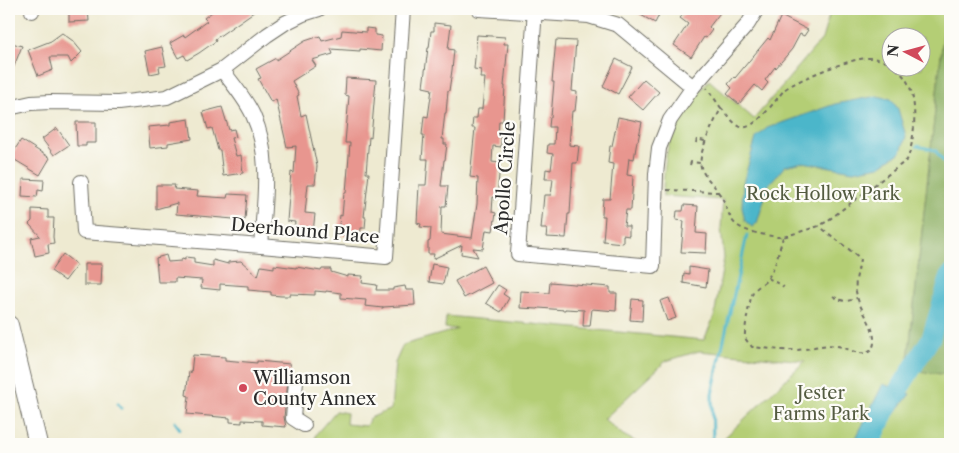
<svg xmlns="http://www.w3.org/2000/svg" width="959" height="453" viewBox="0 0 959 453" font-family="'Libre Caslon Text',serif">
<rect width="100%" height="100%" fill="#fdfcf7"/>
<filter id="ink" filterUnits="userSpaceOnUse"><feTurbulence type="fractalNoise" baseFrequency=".02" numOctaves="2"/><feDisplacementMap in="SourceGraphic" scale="10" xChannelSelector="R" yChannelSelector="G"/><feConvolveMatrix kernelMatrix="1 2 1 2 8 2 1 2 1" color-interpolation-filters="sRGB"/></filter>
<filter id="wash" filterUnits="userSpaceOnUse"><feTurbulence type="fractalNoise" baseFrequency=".0096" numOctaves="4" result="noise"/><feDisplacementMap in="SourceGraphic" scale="20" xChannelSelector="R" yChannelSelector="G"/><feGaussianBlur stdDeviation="1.12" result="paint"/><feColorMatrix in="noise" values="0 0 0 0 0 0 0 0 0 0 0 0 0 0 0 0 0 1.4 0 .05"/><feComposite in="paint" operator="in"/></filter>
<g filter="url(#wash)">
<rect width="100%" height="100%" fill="#eeead1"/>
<path fill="#b4ce74" stroke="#707c50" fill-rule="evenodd" d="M 831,9 L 946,9 L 907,370 L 950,375 L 950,444 L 718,444 L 805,361 L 699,351 L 666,361 L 604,419 L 623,435 L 640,444 L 314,444 L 316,434 L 336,411 L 347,413 L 346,424 L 366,426 L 370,418 L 391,409 L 395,363 L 403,345 L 458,329 L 445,328 L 446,316 L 704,340 L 714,317 L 724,258 L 721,228 L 723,200 L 663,196 C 663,183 664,170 666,157 C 671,127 690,103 709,80 L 754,119 L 822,39 ZM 892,38 L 922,38 L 922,68 L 892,68 Z"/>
<path fill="#8fb166" stroke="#5d6e48" d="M 946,9 L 950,9 L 950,375 L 907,370 Z"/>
<g fill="#4cb6ca" stroke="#3c707a">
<path d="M 877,96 L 891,99 L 898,109 L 906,136 L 901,152 L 880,166 L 853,171 L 803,162 L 785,166 L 769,184 L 757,223 L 752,227 L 745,221 L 742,207 L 743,183 L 756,138 L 767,128 L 835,104 Z"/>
<path d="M 883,384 L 910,394 L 886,425 L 878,444 L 853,444 Z"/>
</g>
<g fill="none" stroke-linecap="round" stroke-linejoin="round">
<g stroke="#4cb6ca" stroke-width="3">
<path d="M 917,146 L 935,150 L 950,170"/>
<path d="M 118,404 L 121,408"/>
<path d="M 175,422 L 180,429"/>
<path d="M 713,444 L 712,394 L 747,235"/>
</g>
<path stroke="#4cb6ca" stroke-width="19" d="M 871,444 L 885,412 L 931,338 L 950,275"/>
</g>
<g id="blocks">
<g fill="#e8968f">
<path d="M 69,9 L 88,9 L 89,21 L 69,22 Z"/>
<path d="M 216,9 L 258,9 L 215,39 L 216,41 L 199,53 L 187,60 L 184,55 L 178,58 L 170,43 L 184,35 L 185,37 L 207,21 L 204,18 Z"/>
<path d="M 630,9 L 662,9 L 655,23 Z"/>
<path d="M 688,9 L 723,9 L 709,27 L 712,30 L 706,38 L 704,37 L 691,57 L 674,45 L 688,24 L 680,18 Z"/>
<path d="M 781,16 L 808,30 L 804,36 L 800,34 L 792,49 L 776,68 L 775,67 L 765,80 L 768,83 L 762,91 L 755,85 L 739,104 L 727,94 L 732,88 L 728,84 L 734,77 L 735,78 L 768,38 L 770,40 Z"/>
<path d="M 434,23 L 451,25 L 448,49 L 454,50 L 452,70 L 449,91 L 448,91 L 446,113 L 445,113 L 442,139 L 444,139 L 444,144 L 447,144 L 445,160 L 444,160 L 441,186 L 448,186 L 446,206 L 442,206 L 441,234 L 472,238 L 477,204 L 478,178 L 470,177 L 475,128 L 472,128 L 473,118 L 477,118 L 478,109 L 482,109 L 485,78 L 480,78 L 481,70 L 474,69 L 477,35 L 505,37 L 504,44 L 508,44 L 504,86 L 505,86 L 503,121 L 499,121 L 498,137 L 501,137 L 501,147 L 493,146 L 492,162 L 500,163 L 497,198 L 493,197 L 492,212 L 496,213 L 493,231 L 486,230 L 483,249 L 473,248 L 478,257 L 461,254 L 462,245 L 433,259 L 434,254 L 428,254 L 428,242 L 430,241 L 431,228 L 420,227 L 421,224 L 417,223 L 419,185 L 426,185 L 428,159 L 422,159 L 424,135 L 422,135 L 424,116 L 428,117 L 432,89 L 423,87 L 428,48 L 429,48 L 431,31 L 434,31 Z"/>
<path d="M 366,28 L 375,29 L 375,35 L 382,36 L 381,51 L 360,49 L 360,51 L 331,49 L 333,54 L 312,60 L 316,66 L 292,81 L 299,95 L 297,96 L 301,116 L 306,114 L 317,166 L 315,184 L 308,184 L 305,213 L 315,214 L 313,232 L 294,230 L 295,222 L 287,221 L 291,172 L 294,173 L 296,146 L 287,147 L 276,99 L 271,102 L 258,79 L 261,78 L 256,69 L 276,58 L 276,60 L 305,41 L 320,36 L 322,41 L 341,36 L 342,30 L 366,32 Z"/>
<path d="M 62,33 L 73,41 L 82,52 L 71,63 L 68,57 L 50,57 L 53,70 L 38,76 L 28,50 L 51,41 Z"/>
<path d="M 556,40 L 576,41 L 572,91 L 577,92 L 575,111 L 572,111 L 569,145 L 579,146 L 577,163 L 573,163 L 570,214 L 568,214 L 566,238 L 546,237 L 547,229 L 541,229 L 544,195 L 551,195 L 553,179 L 545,179 L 546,169 L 551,170 L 553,154 L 547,153 L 548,144 L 554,144 L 555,127 L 549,127 L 550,117 L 551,117 L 554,82 L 552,82 Z"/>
<path d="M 12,43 L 22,46 L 9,79 L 9,47 L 11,47 Z"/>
<path d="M 162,47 L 166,66 L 159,67 L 160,72 L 150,74 L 145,51 Z"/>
<path d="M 616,59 L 632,67 L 618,94 L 603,86 Z"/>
<path d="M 346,78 L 376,80 L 371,138 L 369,137 L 366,173 L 369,173 L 364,217 L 366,217 L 365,228 L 361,228 L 360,237 L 338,235 L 340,215 L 342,216 L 344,193 L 346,193 L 350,143 L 345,143 L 349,96 L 345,95 Z"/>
<path d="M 644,79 L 659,92 L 643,110 L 628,97 Z"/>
<path d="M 222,107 L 229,130 L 234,129 L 236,137 L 231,138 L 236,156 L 241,155 L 243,173 L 223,176 L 220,150 L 218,150 L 212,128 L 208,129 L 203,112 Z"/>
<path d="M 618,117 L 642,122 L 638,141 L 637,141 L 634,159 L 629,158 L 627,175 L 633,176 L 631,210 L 626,210 L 624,226 L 629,226 L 629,236 L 623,235 L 623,243 L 603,241 L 605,216 L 602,216 L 602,214 L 603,199 L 610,199 L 613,164 L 608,163 L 610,146 L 612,146 Z"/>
<path d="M 189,119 L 192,139 L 168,143 L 168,146 L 150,148 L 148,127 L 170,125 L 170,122 Z"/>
<path d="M 76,122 L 96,122 L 96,143 L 86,143 L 86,146 L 77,146 Z"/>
<path d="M 57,128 L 69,145 L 54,155 L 42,139 Z"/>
<path d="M 21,140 L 50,158 L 40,175 L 10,157 Z"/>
<path d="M 23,179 L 44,180 L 43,191 L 38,190 L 37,197 L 22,196 Z"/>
<path d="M 156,185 L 175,185 L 174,189 L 198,191 L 197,196 L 227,198 L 228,194 L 247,195 L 245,220 L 176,214 L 177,203 L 156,209 Z"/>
<path d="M 684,205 L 698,206 L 696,233 L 707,234 L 706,253 L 681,252 L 684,221 L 676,220 L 677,211 L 683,211 Z"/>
<path d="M 32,209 L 48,210 L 48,218 L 54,218 L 53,237 L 54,243 L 48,244 L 49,253 L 35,256 L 31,238 L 40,236 L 29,224 L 32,221 Z"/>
<path d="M 63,254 L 77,265 L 65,281 L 51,271 Z"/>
<path d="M 166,255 L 168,262 L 181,261 L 182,259 L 185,260 L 185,257 L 194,258 L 194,263 L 213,266 L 213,260 L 228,264 L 228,262 L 241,261 L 258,276 L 261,266 L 274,268 L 274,265 L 296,268 L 296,267 L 321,271 L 322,269 L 331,269 L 331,272 L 348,277 L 348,275 L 363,276 L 362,283 L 377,285 L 376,290 L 393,290 L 393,288 L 405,286 L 406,290 L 414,290 L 415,305 L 383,307 L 383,308 L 365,306 L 366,300 L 341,298 L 341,293 L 326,291 L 326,292 L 315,291 L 315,295 L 290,294 L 290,296 L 281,296 L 271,295 L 271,292 L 248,290 L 248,286 L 220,284 L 220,290 L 201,288 L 202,280 L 175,278 L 175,282 L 158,282 L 156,258 Z"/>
<path d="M 84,264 L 102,264 L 101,285 L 84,285 Z"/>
<path d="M 432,264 L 447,267 L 443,284 L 429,282 Z"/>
<path d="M 483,266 L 492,283 L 464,298 L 455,281 Z"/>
<path d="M 689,267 L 708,270 L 706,287 L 683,283 L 684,273 L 689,274 Z"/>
<path d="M 550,282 L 610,287 L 610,293 L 617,293 L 616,311 L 592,309 L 590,326 L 583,326 L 584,310 L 565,309 L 565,310 L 539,308 L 538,309 L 520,308 L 521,291 L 549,293 Z"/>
<path d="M 498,285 L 506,290 L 503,294 L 509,298 L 501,312 L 486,303 Z"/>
<path d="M 669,298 L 676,318 L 667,321 L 660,301 Z"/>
<path d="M 632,299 L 643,300 L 642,321 L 630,320 Z"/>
<path d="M 193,355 L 225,357 L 225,360 L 257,363 L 257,361 L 290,364 L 284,417 L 286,427 L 262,425 L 262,421 L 242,420 L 242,423 L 230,422 L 230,418 L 187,414 L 189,396 L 186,395 L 189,372 L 191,373 Z"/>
</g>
</g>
</g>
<g filter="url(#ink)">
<use href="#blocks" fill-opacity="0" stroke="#6f6e65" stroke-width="1"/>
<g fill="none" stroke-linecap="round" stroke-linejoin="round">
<defs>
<g id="minor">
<path d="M 32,9 L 32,11"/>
<path d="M 479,9 L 574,15 L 589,16 L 618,25 L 693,87"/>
<path d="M 535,9 L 518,254 L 653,266 L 656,174 L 659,148 L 670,120 L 693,87 L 748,24 L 757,9"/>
<path d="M 222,70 C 233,84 245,98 253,115 C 272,156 264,202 261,246"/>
<path d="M 9,108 L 31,103 L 50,102 L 118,103 L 167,97 L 222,70 L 267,35 L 285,23 L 303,14 L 319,9"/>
<path d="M 81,182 L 84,232 L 261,246 L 386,257 L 403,9"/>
<path d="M 296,381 L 293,418 L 304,425"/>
</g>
<path id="major" d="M 9,325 L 38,444"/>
</defs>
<use href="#minor" stroke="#6f6e65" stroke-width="16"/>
<use href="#major" stroke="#6f6e65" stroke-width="20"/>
<g stroke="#6f6e65" stroke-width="2" stroke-dasharray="4 4" stroke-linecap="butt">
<path d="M 721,108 C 727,114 733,124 741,127 C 754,131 776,100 784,90 C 798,79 851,58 869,58 C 877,58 885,61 892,65"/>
<path d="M 696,143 L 697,139 L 705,141"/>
<path d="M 690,165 L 691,162 L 700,163"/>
<path d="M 667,190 L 718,192 C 714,184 706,179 702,170 C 695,155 715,122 721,108 L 707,88"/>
<path d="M 718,192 C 725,200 726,209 731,218 C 737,232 763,234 777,237 L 783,237 L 819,226 L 826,222 L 907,160 C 915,140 918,102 908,83 C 905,77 900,72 896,68"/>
<path d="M 783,237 C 779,250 776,266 768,278 C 765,283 758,286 754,291 C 750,295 744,331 745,337 C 746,341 750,344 752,347 C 766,348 781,351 795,350 C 808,350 823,343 837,346 C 846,347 856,355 866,353 C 871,352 874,347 874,342 C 875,325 860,311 857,296 C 853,281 859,272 860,258 L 819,226"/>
<path d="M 768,278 L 784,287"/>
<path d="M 833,296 C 842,302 847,302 857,298"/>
</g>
<use href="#minor" stroke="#fff" stroke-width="14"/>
<use href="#major" stroke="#fff" stroke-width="18"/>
</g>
</g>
<circle fill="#d1495b" stroke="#fdfcf7" stroke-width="2" cx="243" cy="388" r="5"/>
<g text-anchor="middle" stroke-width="4.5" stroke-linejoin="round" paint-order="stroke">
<g font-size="18" fill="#2b2b2b" stroke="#fdfcf7">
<text transform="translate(505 178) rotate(-86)" y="6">Apollo Circle</text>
<text transform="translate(305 231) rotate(5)" y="6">Deerhound Place</text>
</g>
<g font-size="18" fill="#545c41" stroke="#fdfcf7">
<text x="823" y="200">Rock Hollow Park</text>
<text x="821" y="399">Jester<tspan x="821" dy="21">Farms Park</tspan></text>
</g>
<g font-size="18" fill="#2b2b2b" stroke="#fdfcf7" text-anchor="start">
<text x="253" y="384">Williamson<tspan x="253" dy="21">County Annex</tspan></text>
</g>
</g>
<rect width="959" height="453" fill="none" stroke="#fdfcf7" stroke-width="30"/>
<g transform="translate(906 52) rotate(276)"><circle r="24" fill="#fdfcf7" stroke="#a9a8a5"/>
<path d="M0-4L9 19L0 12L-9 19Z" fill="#d1495b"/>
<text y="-8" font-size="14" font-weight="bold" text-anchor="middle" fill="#2b2b2b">N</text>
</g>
</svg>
